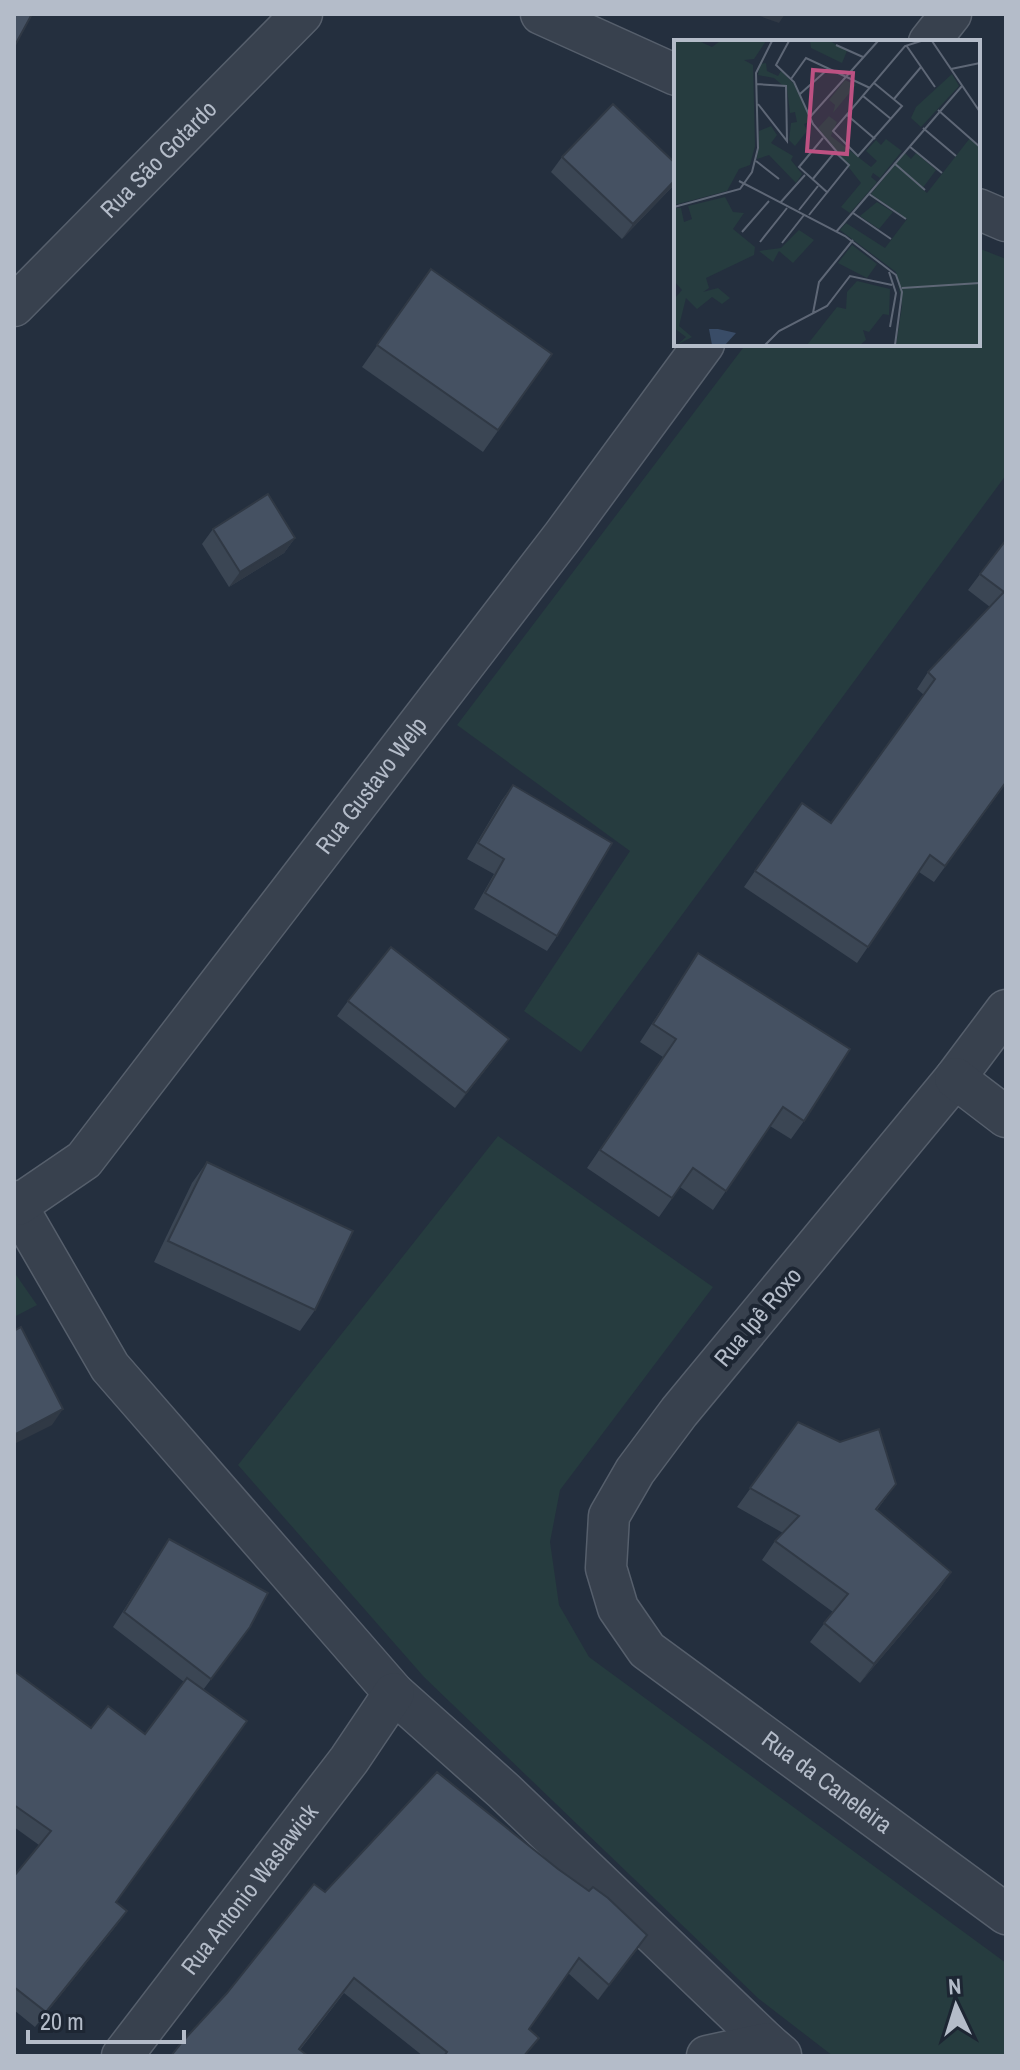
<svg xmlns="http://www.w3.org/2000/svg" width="1020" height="2070" viewBox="0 0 1020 2070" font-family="'Archivo Narrow',sans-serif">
<rect width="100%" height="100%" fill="#242f3e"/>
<g fill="#263c3f">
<path d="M 978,248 L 1006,259 L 1006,475 L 581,1052 L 524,1011 L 630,851 L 457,725 L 746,344 L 978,344 Z"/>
<path d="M 498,1136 L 713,1287 L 560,1490 L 550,1542 L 559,1605 L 589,1657 L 1006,1963 L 1006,2056 L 833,2056 L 759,1999 L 424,1677 L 238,1465 Z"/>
<path d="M 14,1272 L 37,1305 L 14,1317 Z"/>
</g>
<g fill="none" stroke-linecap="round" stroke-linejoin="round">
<defs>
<g id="minor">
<path d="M 541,14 L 676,75"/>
<path d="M 929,42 L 951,14"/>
<path d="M 978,209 L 1006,221"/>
<path id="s1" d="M 14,306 L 302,14"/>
<path id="s2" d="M 1006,1010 L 955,1078 L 679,1412 L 635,1471 L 609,1516 L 606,1568 L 618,1608 L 647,1650 L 1006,1914"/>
<path d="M 955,1078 L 1006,1117"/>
<path d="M 14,1201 L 110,1367 L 394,1693 L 504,1791 L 767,2043"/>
<path id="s3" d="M 18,1205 L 84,1160 L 563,536 L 704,344"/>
<path id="s4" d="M 122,2056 L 349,1760 L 394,1693"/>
<path d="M 707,2056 L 767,2043 L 781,2055"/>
</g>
</defs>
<use href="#minor" stroke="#565f6c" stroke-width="43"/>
<use href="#minor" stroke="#38414e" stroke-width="40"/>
</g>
<g fill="#3b4654">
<path d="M 562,157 L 673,186 L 622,239 L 551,172 Z"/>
<path d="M 431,269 L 552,354 L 483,452 L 362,367 Z"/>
<path d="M 213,529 L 295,538 L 284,553 L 229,587 L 202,544 Z"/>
<path d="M 1006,540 L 1006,783 L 934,882 L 919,872 L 857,963 L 744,887 L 802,803 L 831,823 L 924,695 L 917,689 L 928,672 L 990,607 L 968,590 Z"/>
<path d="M 513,785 L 557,936 L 547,951 L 474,909 L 494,874 L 467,859 L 502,800 Z"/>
<path d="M 698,953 L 804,1121 L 791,1139 L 770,1126 L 713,1210 L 680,1187 L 659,1217 L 587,1168 L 663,1057 L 640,1042 Z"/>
<path d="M 348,1001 L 498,1054 L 455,1108 L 337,1016 Z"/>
<path d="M 207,1162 L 315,1310 L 300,1331 L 154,1262 L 192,1183 Z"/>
<path d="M 798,1422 L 896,1484 L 877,1510 L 951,1572 L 938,1591 L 860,1683 L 810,1642 L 833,1612 L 762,1560 L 775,1541 L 783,1533 L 737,1507 Z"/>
<path d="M 169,1539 L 239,1642 L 203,1690 L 116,1902 L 127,1911 L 116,1926 L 35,2027 L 14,2010 L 14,1876 L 39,1845 L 14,1827 L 14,1671 L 91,1728 L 145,1734 L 184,1682 L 113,1627 Z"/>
<path d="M 558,1869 L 647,1935 L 598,2000 L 568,1973 L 529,2029 L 526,2056 L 423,2056 L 344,1993 L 300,2050 L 171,2056 L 325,1892 Z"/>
</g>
<g fill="#303945">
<path d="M 754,14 L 785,14 L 779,23 Z"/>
<path d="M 676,179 L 676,182 L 673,186 L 622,239 L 633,224 Z"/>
<path d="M 295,538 L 284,553 L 229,587 L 240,572 Z"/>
<path d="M 509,1039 L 498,1054 L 455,1108 L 466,1093 Z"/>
<path d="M 63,1409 L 52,1425 L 14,1444 L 14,1435 Z"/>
<path d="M 951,1572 L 938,1591 L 860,1683 L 874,1664 Z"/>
<path d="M 127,1911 L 116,1926 L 35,2027 L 46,2012 Z"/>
<path d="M 647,1935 L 637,1950 L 598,2000 L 609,1985 Z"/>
</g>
<g fill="#455162" stroke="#303945" stroke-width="2">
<path d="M 14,14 L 32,14 L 14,47 Z"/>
<path d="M 613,104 L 676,164 L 676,179 L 633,224 L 562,157 Z"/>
<path d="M 431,269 L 552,354 L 498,430 L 377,345 Z"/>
<path d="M 268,494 L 295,538 L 240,572 L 213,529 Z"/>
<path d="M 1006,540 L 1006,782 L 945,866 L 930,855 L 868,947 L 755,871 L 802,803 L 831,823 L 935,679 L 928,672 L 1004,592 L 980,574 Z"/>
<path d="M 513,785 L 612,843 L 557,936 L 485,893 L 504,859 L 478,843 Z"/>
<path d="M 391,947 L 509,1039 L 466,1093 L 348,1001 Z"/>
<path d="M 698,953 L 850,1049 L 804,1121 L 783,1107 L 726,1191 L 693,1168 L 672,1198 L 600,1150 L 676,1039 L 653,1024 Z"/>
<path d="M 207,1162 L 353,1231 L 315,1310 L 168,1241 Z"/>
<path d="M 21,1327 L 63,1409 L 14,1435 L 14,1331 Z"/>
<path d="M 798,1422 L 840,1442 L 879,1429 L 896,1484 L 876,1509 L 951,1572 L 874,1664 L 824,1623 L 848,1594 L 775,1541 L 799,1516 L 750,1488 Z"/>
<path d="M 169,1539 L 268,1593 L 250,1627 L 211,1679 L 124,1612 Z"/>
<path d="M 14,1671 L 91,1728 L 108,1706 L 145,1734 L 187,1678 L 247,1721 L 116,1902 L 127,1911 L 46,2012 L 14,1987 L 14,1876 L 51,1831 L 14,1805 Z"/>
<path d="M 437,1772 L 558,1869 L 589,1891 L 593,1887 L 608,1898 L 647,1935 L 609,1985 L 579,1958 L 529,2029 L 539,2038 L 524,2056 L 444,2056 L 447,2052 L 354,1978 L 299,2049 L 308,2056 L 171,2056 L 183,2041 L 227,1993 L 314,1884 L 325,1892 Z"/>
</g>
<g text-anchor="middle" stroke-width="8" stroke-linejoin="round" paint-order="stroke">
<g font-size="24" fill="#b4bcc9" stroke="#1d2633">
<text dy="8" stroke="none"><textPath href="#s1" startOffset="206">Rua São Gotardo</textPath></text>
<text dy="8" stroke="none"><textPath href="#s3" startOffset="552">Rua Gustavo Welp</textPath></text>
<text transform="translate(758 1317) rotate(-50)" y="8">Rua Ipê Roxo</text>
<text dy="8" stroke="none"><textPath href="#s2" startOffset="1012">Rua da Caneleira</textPath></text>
<text dy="8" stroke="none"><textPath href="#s4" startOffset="210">Rua Antonio Waslawick</textPath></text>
</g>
</g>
<g transform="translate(674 40)">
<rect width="306" height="306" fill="#242f3e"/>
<path d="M 0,1 L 25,1 L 38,7 L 46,1 L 92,1 L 80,19 L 70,20 L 79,25 L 81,106 L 76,125 L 65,129 L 53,151 L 0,165 ZM 136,1 L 156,1 L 173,11 L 168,23 L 137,8 ZM 92,23 L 93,31 L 104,36 L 107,31 L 120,44 L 137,81 L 130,84 L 133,91 L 121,106 L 115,100 L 117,83 L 123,82 L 121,72 L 116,73 L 113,49 L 100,38 L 84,35 L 86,24 ZM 278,34 L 285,46 L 247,87 L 237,78 L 242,67 ZM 171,40 L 182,45 L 159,73 L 161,65 L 155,60 ZM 155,76 L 163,82 L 157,96 L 197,127 L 203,121 L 192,111 L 202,100 L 207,105 L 212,99 L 228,111 L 206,138 L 199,133 L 197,137 L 203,142 L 176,173 L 167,167 L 187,143 L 144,88 ZM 97,86 L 103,95 L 97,103 L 119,116 L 117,120 L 128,134 L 122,143 L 95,115 L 83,119 L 85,91 ZM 296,98 L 306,108 L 306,305 L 222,305 L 228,266 L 222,232 L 166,190 L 172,183 L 211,208 L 233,179 L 197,154 L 231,113 L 237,119 L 242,113 L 262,130 L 248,149 L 253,153 ZM 51,157 L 59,172 L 70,173 L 59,189 L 81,207 L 80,215 L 32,238 L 35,248 L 29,252 L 44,248 L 56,258 L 48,264 L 38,257 L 23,269 L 12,258 L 5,286 L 18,297 L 3,305 L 12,297 L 0,288 L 0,259 L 8,250 L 0,241 L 0,168 L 7,168 L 10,182 L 18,179 L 14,166 ZM 203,162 L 219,172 L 205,189 L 186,176 ZM 125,190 L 140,200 L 119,223 L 105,211 L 99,222 L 85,211 L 107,208 ZM 178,205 L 203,224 L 193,238 L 164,223 ZM 183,241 L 216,249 L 215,275 L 209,274 L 195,292 L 189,290 L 192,300 L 186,305 L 133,305 L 163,267 L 172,269 L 173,252 Z" fill="#263c3f"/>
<path d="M 35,289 L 44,289 L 62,293 L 51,305 L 38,305 Z" fill="#394c67"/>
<path fill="none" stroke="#5e6776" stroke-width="2" d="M 115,1 L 102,25 L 120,42 L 139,84 L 163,112M 258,1 L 306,72M 162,5 L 189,17M 232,5 L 261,47M 277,29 L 306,23M 117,39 L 132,18 L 196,48M 200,43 L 228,66 L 184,116 L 159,91 L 231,6 L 247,1M 82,44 L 112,46 L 113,101 L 84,64M 126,54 L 154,29M 189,56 L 217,79M 220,59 L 247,27M 264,70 L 306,107M 173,75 L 201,99M 136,77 L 204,1M 249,88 L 282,116M 149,98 L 125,127 L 154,153M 235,106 L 268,133M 82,121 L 105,139M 220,123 L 251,150M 65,141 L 171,196 L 222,235 L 228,252 L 221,305M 195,154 L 232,179M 106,163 L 131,135M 0,167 L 66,149 L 78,132 L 84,108 L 82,33 L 98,1M 125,170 L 144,146M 179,173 L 217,199M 135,175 L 175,125 L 161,112 L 138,140M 68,192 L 95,161M 162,192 L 288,46M 86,202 L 113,168M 108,203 L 130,175M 215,232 L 222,253 L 216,287M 228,248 L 306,243M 139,273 L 145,242 L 179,200M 91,305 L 105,291 L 153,266 L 176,236 L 218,245"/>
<path fill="#bd5182" fill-opacity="0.15" stroke="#bd5182" stroke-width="4" d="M 139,30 L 179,33 L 173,114 L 133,111 Z"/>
<rect width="306" height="306" fill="none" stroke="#b4bcc9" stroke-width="4"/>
</g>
<rect width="1020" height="2070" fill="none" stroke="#b4bcc9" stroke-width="32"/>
<g transform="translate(956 2006) rotate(356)" stroke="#1d2633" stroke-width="6" paint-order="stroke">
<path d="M0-6L14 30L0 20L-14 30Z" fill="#b4bcc9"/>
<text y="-12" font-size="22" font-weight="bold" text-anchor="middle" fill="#b4bcc9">N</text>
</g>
<path d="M28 2030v12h156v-12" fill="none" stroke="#b4bcc9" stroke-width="4"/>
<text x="40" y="2030" font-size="24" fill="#b4bcc9" stroke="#1d2633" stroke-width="6" paint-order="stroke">20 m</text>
</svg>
